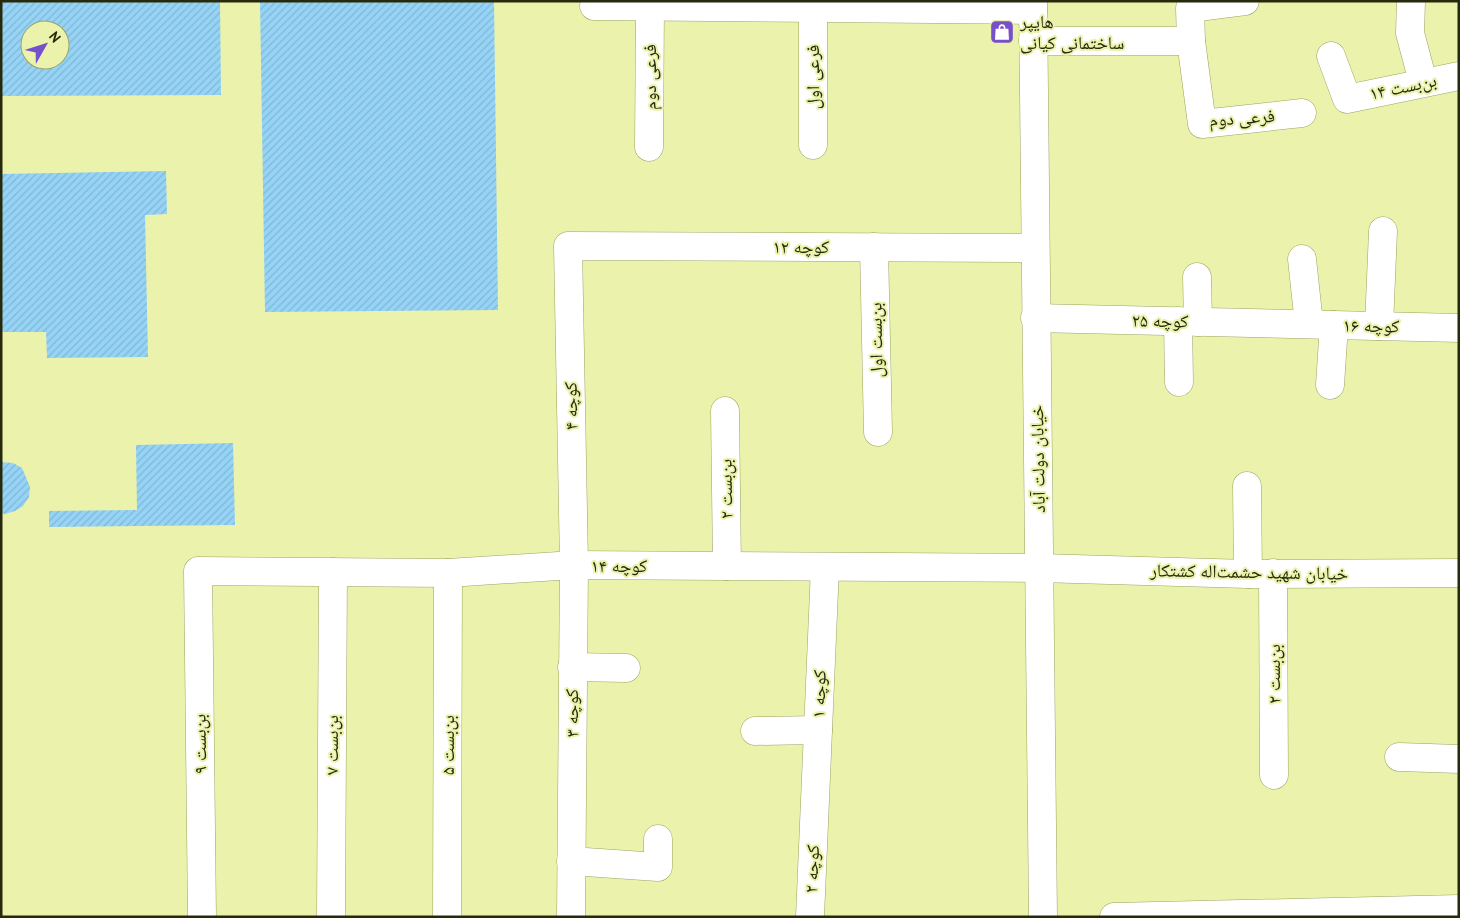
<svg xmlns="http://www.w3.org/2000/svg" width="1460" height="918" viewBox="0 0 1460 918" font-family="'PT Sans','Noto Naskh Arabic',sans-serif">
<defs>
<pattern id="building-hatch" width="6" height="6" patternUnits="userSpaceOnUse" patternTransform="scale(1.25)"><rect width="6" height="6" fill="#96d4f7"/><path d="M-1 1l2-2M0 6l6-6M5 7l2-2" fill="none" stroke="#81b6d3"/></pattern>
</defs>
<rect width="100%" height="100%" fill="#eaf2ac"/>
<g fill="url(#building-hatch)" fill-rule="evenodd">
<path d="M 1,1 L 220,1 L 221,95 L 1,96 ZM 30,30 L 60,30 L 60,60 L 30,60 Z"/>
<path d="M 260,1 L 494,1 L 498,310 L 265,312 Z"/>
<path d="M 166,171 L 167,214 L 145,215 L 148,357 L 47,358 L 46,332 L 1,332 L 1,174 Z"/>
<path d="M 233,443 L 235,525 L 49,527 L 49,511 L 137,510 L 136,445 Z"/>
<path d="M 1,462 L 13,463 L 22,468 L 30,487 L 29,497 L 23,506 L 15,511 L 5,514 L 1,513 Z"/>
</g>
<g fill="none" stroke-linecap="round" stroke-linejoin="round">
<defs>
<g id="minor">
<path d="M 1033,1 L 1043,917"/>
<path d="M 1245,1 L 1190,8 L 1191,41 L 1202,124 L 1302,113"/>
<path d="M 1411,1 L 1410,33 L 1423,82"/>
<path d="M 594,6 L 1033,10"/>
<path d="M 1033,41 L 1191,41"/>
<path d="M 1331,56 L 1347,99 L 1459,76"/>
<path d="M 813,145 L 813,8"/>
<path d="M 649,147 L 650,7"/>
<path d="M 874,247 L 878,432"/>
<path d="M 1302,259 L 1309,324"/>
<path d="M 1197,277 L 1198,322"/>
<path d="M 1035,318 L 1459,328"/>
<path d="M 1178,321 L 1179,382"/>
<path d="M 1379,326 L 1383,231"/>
<path d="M 1330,385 L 1334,325"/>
<path d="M 725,411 L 727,566"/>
<path d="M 1247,486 L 1248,574"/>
<path d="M 1273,573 L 1274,775"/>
<path d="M 572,667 L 626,668"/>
<path d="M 755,731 L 818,730"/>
<path d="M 1399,757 L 1459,759"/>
<path d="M 571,861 L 658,867 L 658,839"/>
<path d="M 202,917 L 198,571 L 448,573 L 574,565 L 1039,568 L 1248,574 L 1459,573"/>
<path d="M 331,917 L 333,572"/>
<path d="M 447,917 L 448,573"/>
<path d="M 571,917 L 574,565 L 568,246 L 1035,248"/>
<path d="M 810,917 L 825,567"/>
<path d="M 1114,917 L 1459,909"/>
</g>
</defs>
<use href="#minor" stroke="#9da461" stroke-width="29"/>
<use href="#minor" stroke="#fff" stroke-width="28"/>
</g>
<defs>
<symbol id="shop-square" viewBox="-11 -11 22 22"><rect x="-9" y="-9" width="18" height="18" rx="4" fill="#7651ca" stroke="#eaf2ac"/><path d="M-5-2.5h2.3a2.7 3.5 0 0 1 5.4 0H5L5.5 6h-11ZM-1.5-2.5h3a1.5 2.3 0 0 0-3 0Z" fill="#fff"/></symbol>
</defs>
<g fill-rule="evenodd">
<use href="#shop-square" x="988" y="18" width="28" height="28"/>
</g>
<g text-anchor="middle" stroke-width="4" stroke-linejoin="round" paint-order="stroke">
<g font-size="18" fill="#27290d" stroke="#eaf2ac" text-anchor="start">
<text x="1020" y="28">هایپر<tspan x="1020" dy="21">ساختمانی کیانی</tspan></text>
</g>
<g font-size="18" fill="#27290d" stroke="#eaf2ac">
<text transform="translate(650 77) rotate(-90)" y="6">فرعی دوم</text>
<text transform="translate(813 77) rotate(-90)" y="6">فرعی اول</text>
<text transform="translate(1403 87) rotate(-12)" y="6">بن‌بست ۱۴</text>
<text transform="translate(1242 118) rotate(-4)" y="6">فرعی دوم</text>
<text x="801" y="253">کوچه ۱۲</text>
<text transform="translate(1160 321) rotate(1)" y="6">کوچه ۲۵</text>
<text transform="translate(1371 326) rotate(1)" y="6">کوچه ۱۶</text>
<text transform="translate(876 340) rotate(-91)" y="6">بن‌بست اول</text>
<text transform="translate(571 406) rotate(-91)" y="6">کوچه ۴</text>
<text transform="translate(1038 459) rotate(-91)" y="6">خیابان دولت آباد</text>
<text transform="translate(726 489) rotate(-91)" y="6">بن‌بست ۲</text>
<text x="619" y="572">کوچه ۱۴</text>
<text transform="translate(1249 572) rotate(1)" y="6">خیابان شهید حشمت‌اله کشتکار</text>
<text transform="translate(1274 674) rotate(-90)" y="6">بن‌بست ۲</text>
<text transform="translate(819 694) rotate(-88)" y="6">کوچه ۱</text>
<text transform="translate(572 713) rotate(-90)" y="6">کوچه ۳</text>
<text transform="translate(200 744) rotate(-91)" y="6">بن‌بست ۹</text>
<text transform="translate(332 745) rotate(-90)" y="6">بن‌بست ۷</text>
<text transform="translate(448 745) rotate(-90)" y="6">بن‌بست ۵</text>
<text transform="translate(812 869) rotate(-87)" y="6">کوچه ۲</text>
</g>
</g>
<rect width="1460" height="918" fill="none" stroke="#27290d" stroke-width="5"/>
<g transform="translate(45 45) rotate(51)"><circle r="24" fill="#eaf2ac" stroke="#9ca26c"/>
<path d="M0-4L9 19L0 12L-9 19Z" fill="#7651ca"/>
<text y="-8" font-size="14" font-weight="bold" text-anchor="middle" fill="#27290d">N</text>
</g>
</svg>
